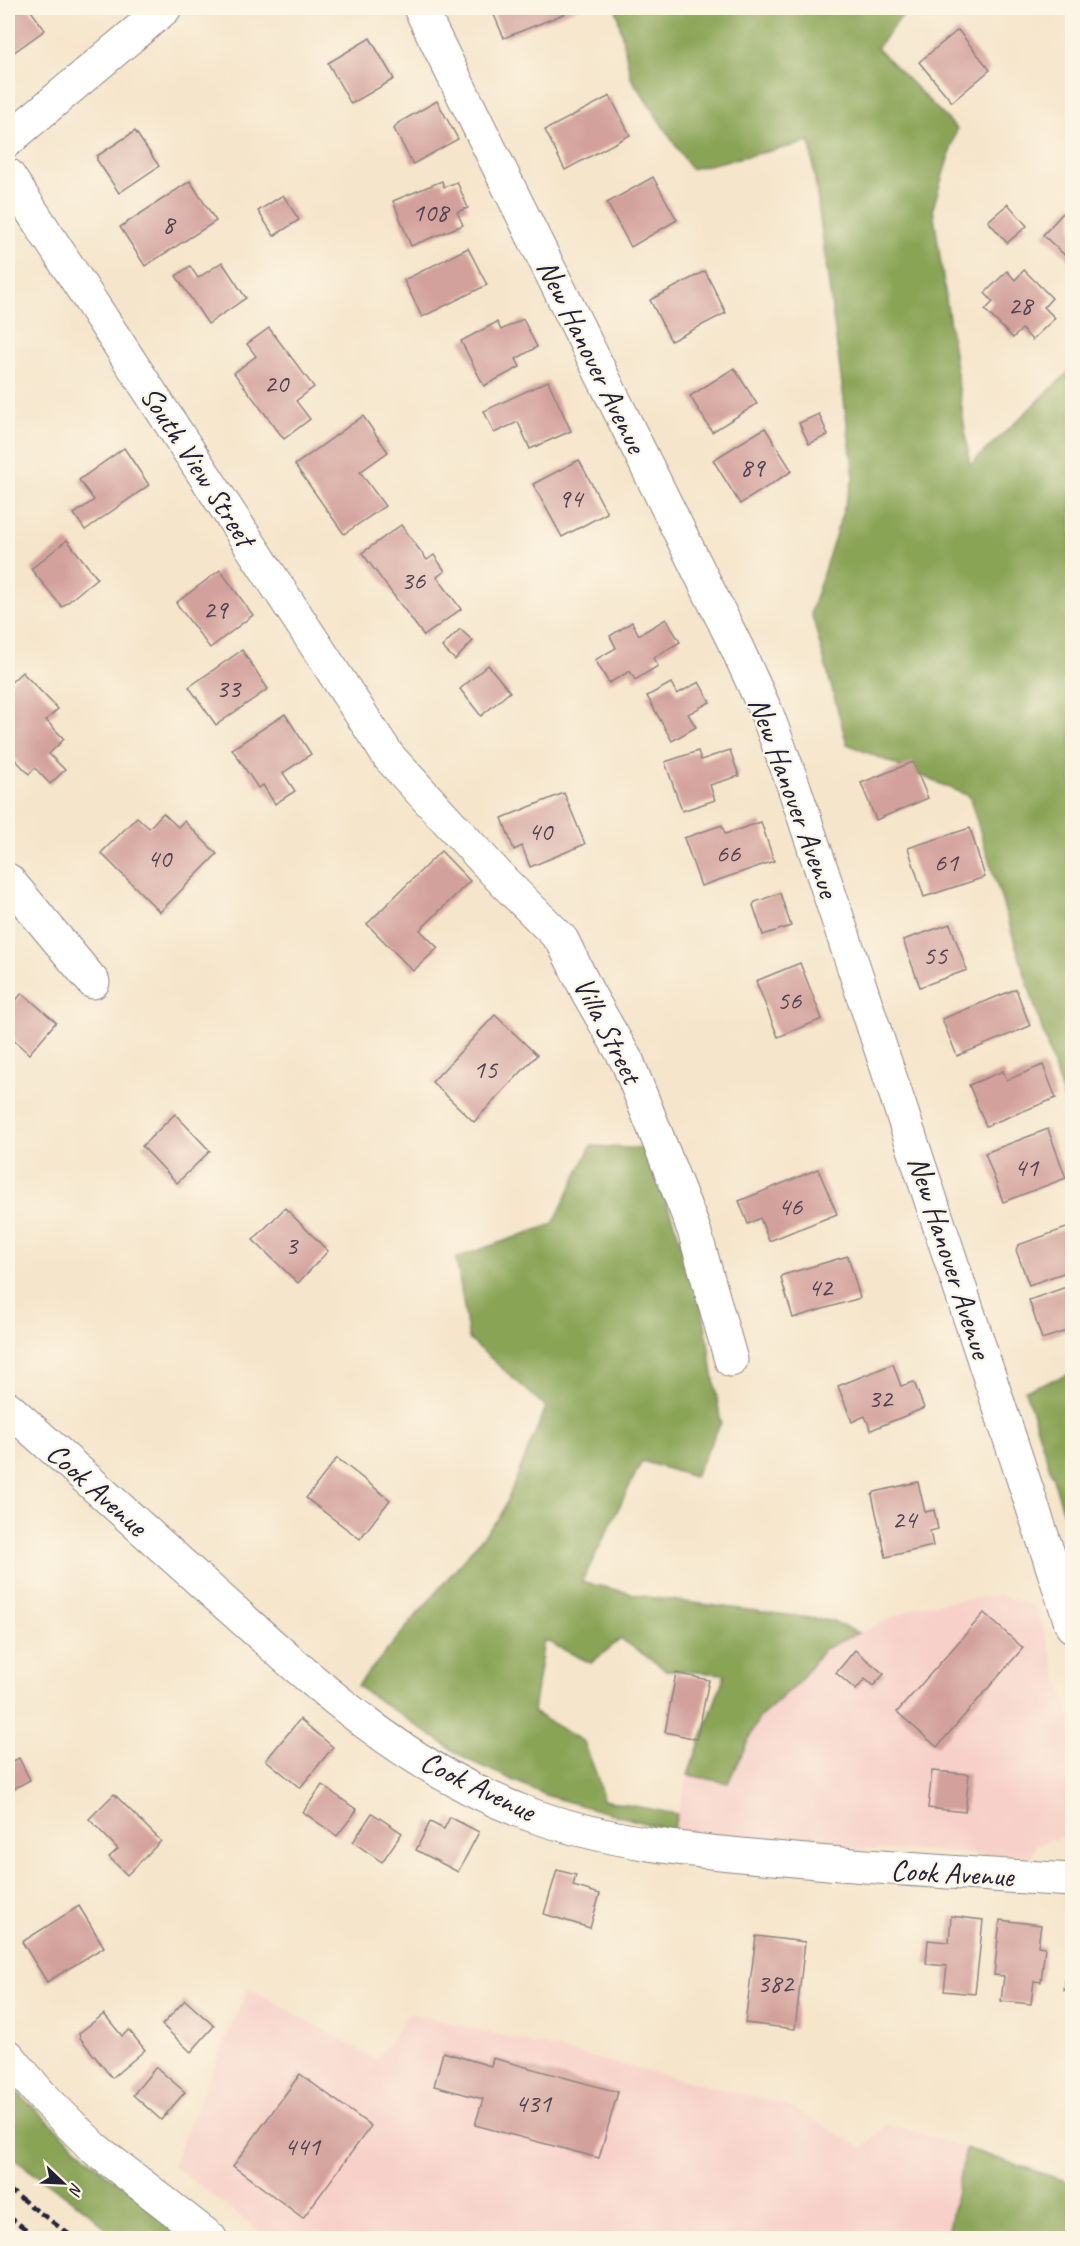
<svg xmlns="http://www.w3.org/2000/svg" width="1080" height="2246" viewBox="0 0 1080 2246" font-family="Caveat,sans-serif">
<rect width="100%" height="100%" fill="#fcf5e5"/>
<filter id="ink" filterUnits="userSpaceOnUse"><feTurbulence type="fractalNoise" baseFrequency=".0167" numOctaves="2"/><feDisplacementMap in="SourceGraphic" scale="12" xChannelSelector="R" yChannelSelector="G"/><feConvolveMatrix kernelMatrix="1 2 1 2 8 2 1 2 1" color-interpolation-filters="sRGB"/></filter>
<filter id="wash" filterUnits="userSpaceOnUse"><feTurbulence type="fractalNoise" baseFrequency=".008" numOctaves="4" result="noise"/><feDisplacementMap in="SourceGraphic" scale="24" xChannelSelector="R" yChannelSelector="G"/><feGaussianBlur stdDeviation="1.35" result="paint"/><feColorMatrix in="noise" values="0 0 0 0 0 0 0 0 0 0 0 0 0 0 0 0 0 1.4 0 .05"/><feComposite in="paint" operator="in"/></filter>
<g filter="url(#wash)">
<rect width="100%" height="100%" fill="#f5e5ca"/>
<g fill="#f7d1c9">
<path d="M 1000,1595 L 1036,1607 L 1072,1720 L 1072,1834 L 1036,1845 L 1032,1856 L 670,1841 L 688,1775 L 728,1783 L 759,1718 L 798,1683 L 824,1649 L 919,1606 Z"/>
<path d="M 248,1987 L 377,2060 L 409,2013 L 787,2105 L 863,2148 L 888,2124 L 966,2148 L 947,2238 L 268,2238 L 172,2165 Z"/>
</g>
<g fill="#8aa456" stroke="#566348" stroke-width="1.5">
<path d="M 616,8 L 908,8 L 877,48 L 957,129 L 933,208 L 970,465 L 1071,370 L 1072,1125 L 969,796 L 847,744 L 811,612 L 854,476 L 810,142 L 691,169 L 631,78 Z"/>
<path d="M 591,1146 L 647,1149 L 700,1294 L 721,1423 L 694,1477 L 642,1461 L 582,1582 L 648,1597 L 833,1621 L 858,1633 L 824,1649 L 798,1683 L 759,1718 L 728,1783 L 688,1775 L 725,1674 L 666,1670 L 621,1639 L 591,1663 L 544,1640 L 533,1712 L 584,1742 L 597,1776 L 603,1800 L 677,1814 L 673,1831 L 548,1796 L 468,1760 L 357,1686 L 501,1515 L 546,1407 L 469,1339 L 456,1258 L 553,1224 Z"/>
<path d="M 1072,1373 L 1072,1530 L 1070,1532 L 1025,1390 Z"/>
<path d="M 8,2084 L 105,2173 L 167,2215 L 182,2238 L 114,2238 L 90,2213 L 8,2155 Z"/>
<path d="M 966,2148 L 1072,2183 L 1072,2238 L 947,2238 Z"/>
</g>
<g id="blocks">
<g fill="#d3a19b">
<path d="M 8,8 L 12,13 L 20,8 L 29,8 L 45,30 L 10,55 L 8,52 Z"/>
<path d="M 491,8 L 579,8 L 504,38 Z"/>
<path d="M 958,30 L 990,70 L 952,102 L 919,62 Z"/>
<path d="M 370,38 L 394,79 L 351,104 L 328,63 Z"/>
<path d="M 610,96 L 630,135 L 565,170 L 545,130 Z"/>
<path d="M 437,101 L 458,139 L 413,164 L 394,129 L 398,123 Z"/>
<path d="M 135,131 L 159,166 L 119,193 L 97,160 L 97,156 Z"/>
<path d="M 653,177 L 677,220 L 631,247 L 607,203 Z"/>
<path d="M 190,181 L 216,221 L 145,266 L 120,227 Z"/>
<path d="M 442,181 L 444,187 L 457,182 L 468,208 L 457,212 L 463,225 L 411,246 L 393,201 Z"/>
<path d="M 283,195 L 299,220 L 274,236 L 258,211 Z"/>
<path d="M 1072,203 L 1072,259 L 1071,261 L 1043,235 Z"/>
<path d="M 1008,204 L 1027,226 L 1007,243 L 988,221 Z"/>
<path d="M 468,248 L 487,285 L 422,317 L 404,280 Z"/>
<path d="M 222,262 L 246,298 L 208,324 L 176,276 L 190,266 L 198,278 Z"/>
<path d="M 1024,270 L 1052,298 L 1044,307 L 1055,318 L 1032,340 L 1022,329 L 1013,338 L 985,310 L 993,302 L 985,293 L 1007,271 L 1015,280 Z"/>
<path d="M 705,271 L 726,313 L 671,341 L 650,300 Z"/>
<path d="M 523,319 L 537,347 L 516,359 L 520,367 L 484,386 L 461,341 L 497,322 L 501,330 Z"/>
<path d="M 269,328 L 314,387 L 296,401 L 310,419 L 284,439 L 234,373 L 256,356 L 247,344 Z"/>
<path d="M 734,368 L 757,404 L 712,432 L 690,396 Z"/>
<path d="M 548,381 L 571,431 L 530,449 L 518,422 L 494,433 L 484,411 Z"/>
<path d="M 819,414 L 828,435 L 809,444 L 799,423 Z"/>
<path d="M 363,416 L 388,452 L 360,472 L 385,506 L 344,534 L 295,465 Z"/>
<path d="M 765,428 L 792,471 L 740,504 L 713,460 Z"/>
<path d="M 124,448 L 149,485 L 85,530 L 74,514 L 94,500 L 79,480 Z"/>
<path d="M 579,460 L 607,513 L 562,537 L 533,484 Z"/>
<path d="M 401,525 L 427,560 L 434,555 L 445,571 L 437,577 L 461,609 L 424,636 L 362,553 Z"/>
<path d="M 67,540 L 97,578 L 62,607 L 31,569 Z"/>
<path d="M 220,570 L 253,615 L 210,648 L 176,603 Z"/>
<path d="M 666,619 L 680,642 L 653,658 L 658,666 L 635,680 L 630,671 L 609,683 L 595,660 L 616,648 L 610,636 L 632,622 L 639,635 Z"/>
<path d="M 460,629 L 473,641 L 455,660 L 442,647 Z"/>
<path d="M 242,650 L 268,689 L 216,725 L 189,687 Z"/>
<path d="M 488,665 L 510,692 L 481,716 L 460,689 Z"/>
<path d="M 22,672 L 58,709 L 46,720 L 64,739 L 49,754 L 65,770 L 50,784 L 35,768 L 29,774 L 8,752 L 8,727 L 14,720 L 8,713 L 8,685 Z"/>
<path d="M 699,682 L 710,702 L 688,714 L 696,727 L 672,741 L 647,696 L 671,683 L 677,694 Z"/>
<path d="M 285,714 L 311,754 L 283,773 L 295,791 L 275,804 L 263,785 L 258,788 L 232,749 Z"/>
<path d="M 730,750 L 739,776 L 710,785 L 715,800 L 682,811 L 665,762 L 698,751 L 701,760 Z"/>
<path d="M 913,762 L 928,798 L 876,820 L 861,783 Z"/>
<path d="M 564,793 L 585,844 L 530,867 L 522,846 L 514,850 L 502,818 Z"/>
<path d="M 163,813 L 178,827 L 184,821 L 217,854 L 160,912 L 101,853 L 137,817 L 149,828 Z"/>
<path d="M 761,822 L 774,861 L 701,886 L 684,838 L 722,825 L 725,834 Z"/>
<path d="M 970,828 L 985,877 L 924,897 L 908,848 Z"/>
<path d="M 441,851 L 470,881 L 420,930 L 438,948 L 413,971 L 367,924 Z"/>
<path d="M 780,893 L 791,926 L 763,935 L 753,905 L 755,902 Z"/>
<path d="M 950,924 L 967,970 L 920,987 L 903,940 Z"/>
<path d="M 800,963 L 822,1019 L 778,1037 L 756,981 Z"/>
<path d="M 1016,989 L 1030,1026 L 957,1056 L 942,1019 Z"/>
<path d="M 22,993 L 56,1022 L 29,1054 L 8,1035 L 8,1010 Z"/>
<path d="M 495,1015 L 537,1055 L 474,1122 L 432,1082 Z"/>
<path d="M 1043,1065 L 1056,1098 L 986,1126 L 969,1085 L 1003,1071 L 1007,1080 Z"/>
<path d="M 175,1114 L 210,1151 L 177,1183 L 142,1146 Z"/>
<path d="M 1048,1129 L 1066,1178 L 1003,1202 L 985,1153 Z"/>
<path d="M 818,1169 L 837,1214 L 769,1241 L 760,1218 L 748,1224 L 739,1201 Z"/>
<path d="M 285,1208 L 328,1251 L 298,1283 L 253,1240 Z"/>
<path d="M 1072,1226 L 1072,1270 L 1029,1285 L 1016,1250 L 1018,1245 Z"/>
<path d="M 848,1256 L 860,1298 L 793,1318 L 781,1278 L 783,1275 Z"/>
<path d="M 1072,1285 L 1072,1329 L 1042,1339 L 1029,1300 Z"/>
<path d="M 893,1364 L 901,1386 L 914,1382 L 924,1408 L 871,1430 L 865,1416 L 852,1422 L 838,1386 Z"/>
<path d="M 337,1458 L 390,1500 L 360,1539 L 306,1498 Z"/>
<path d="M 918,1482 L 925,1512 L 934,1510 L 938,1529 L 930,1531 L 933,1546 L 886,1557 L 872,1495 L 875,1492 Z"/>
<path d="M 984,1613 L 1023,1648 L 937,1747 L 897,1712 Z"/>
<path d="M 855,1650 L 884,1674 L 873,1686 L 865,1679 L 856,1690 L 836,1673 Z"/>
<path d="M 676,1673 L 709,1680 L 697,1739 L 665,1732 Z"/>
<path d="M 300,1719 L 333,1747 L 300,1788 L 266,1760 Z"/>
<path d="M 19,1758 L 30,1780 L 8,1792 L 8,1764 Z"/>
<path d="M 932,1771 L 969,1774 L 965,1812 L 928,1808 Z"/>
<path d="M 322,1785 L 357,1810 L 337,1836 L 303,1812 Z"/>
<path d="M 114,1794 L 161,1841 L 127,1875 L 109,1857 L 118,1849 L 89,1819 Z"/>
<path d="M 372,1813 L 402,1833 L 382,1862 L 353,1842 Z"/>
<path d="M 450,1817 L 479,1832 L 458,1872 L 416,1850 L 430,1822 L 444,1829 Z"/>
<path d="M 557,1870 L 576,1875 L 573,1886 L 600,1894 L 590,1928 L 544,1914 Z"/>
<path d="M 79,1906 L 104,1947 L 47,1982 L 22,1942 Z"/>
<path d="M 951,1916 L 983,1920 L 975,1994 L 944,1991 L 947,1966 L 926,1964 L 928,1940 L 949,1942 Z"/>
<path d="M 1000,1920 L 1041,1925 L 1038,1946 L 1045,1947 L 1041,1982 L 1034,1981 L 1031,2004 L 1001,2001 L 1004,1976 L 994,1975 Z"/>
<path d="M 756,1936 L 805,1942 L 795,2029 L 745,2023 Z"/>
<path d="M 1069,1953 L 1072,1953 L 1072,1991 L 1064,1990 Z"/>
<path d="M 185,2000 L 214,2026 L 191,2052 L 162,2025 Z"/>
<path d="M 104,2014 L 122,2036 L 129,2030 L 145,2050 L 112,2078 L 80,2038 L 79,2033 Z"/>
<path d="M 443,2052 L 491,2066 L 493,2058 L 618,2092 L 599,2158 L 475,2125 L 483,2099 L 434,2086 Z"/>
<path d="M 156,2067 L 185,2092 L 161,2120 L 133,2095 Z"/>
<path d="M 300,2074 L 371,2126 L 303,2218 L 233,2166 Z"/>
</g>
</g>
</g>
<g filter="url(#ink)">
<use href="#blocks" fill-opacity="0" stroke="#8c8482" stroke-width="1.5"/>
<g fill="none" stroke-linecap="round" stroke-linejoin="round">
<defs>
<g id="minor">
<path d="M 8,140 L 165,8"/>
<path d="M 8,175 L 389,757 L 504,882 L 562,940 L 588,993 L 628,1063 L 694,1230 L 731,1360"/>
<path d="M 8,880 L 93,982"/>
<path d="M 8,2056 L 41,2095 L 94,2148 L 210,2238"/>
</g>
<g id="major">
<path d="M 420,8 L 737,648 L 767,714 L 794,787 L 1072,1626"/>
<path d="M 8,1408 C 77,1470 147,1533 216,1595 C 312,1681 401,1765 523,1812 C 604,1842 690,1851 774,1858 C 874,1868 973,1874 1072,1880"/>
</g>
</defs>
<use href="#minor" stroke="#8c8482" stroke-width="35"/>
<use href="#major" stroke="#8c8482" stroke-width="35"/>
<use href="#minor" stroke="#fff" stroke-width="33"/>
<use href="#major" stroke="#fff" stroke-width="33"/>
<g stroke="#22223b" stroke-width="4.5" stroke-dasharray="9 4.5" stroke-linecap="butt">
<path d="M 8,2189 L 74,2238"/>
<path d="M 8,2216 L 38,2238"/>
</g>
</g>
</g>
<g text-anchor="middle" stroke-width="4.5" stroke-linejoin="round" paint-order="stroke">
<g font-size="27" fill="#4e4253">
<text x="430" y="221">108</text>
<text x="168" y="233">8</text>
<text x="1020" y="314">28</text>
<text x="276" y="392">20</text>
<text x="752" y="476">89</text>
<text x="570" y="507">94</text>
<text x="413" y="589">36</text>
<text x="215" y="618">29</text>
<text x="228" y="697">33</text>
<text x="540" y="840">40</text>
<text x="728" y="862">66</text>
<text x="159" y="867">40</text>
<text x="946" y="871">61</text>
<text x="935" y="964">55</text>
<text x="789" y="1009">56</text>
<text x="485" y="1078">15</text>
<text x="1026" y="1176">41</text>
<text x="790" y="1215">46</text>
<text x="291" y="1254">3</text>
<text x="820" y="1296">42</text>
<text x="880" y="1407">32</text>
<text x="904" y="1528">24</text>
<text x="775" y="1992">382</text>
<text x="533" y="2112">431</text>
<text x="302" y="2155">441</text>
</g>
<g font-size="30" fill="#22223b" stroke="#fcf5e5">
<text transform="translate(592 356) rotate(64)" y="10">New Hanover Avenue</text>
<text transform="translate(198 466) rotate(57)" y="10">South View Street</text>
<text transform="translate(794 797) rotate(70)" y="10">New Hanover Avenue</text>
<text transform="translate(608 1030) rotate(63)" y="10">Villa Street</text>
<text transform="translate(950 1257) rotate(72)" y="10">New Hanover Avenue</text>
<text transform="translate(97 1489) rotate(42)" y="10">Cook Avenue</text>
<text transform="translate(478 1786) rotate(26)" y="10">Cook Avenue</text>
<text transform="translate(952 1873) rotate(3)" y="10">Cook Avenue</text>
</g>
</g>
<rect width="1080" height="2246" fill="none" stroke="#fcf5e5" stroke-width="30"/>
<g transform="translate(63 2183) rotate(113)" stroke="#fcf5e5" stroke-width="4.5" paint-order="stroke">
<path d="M0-4.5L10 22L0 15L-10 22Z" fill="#22223b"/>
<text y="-9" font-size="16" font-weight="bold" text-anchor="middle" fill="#22223b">N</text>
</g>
</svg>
